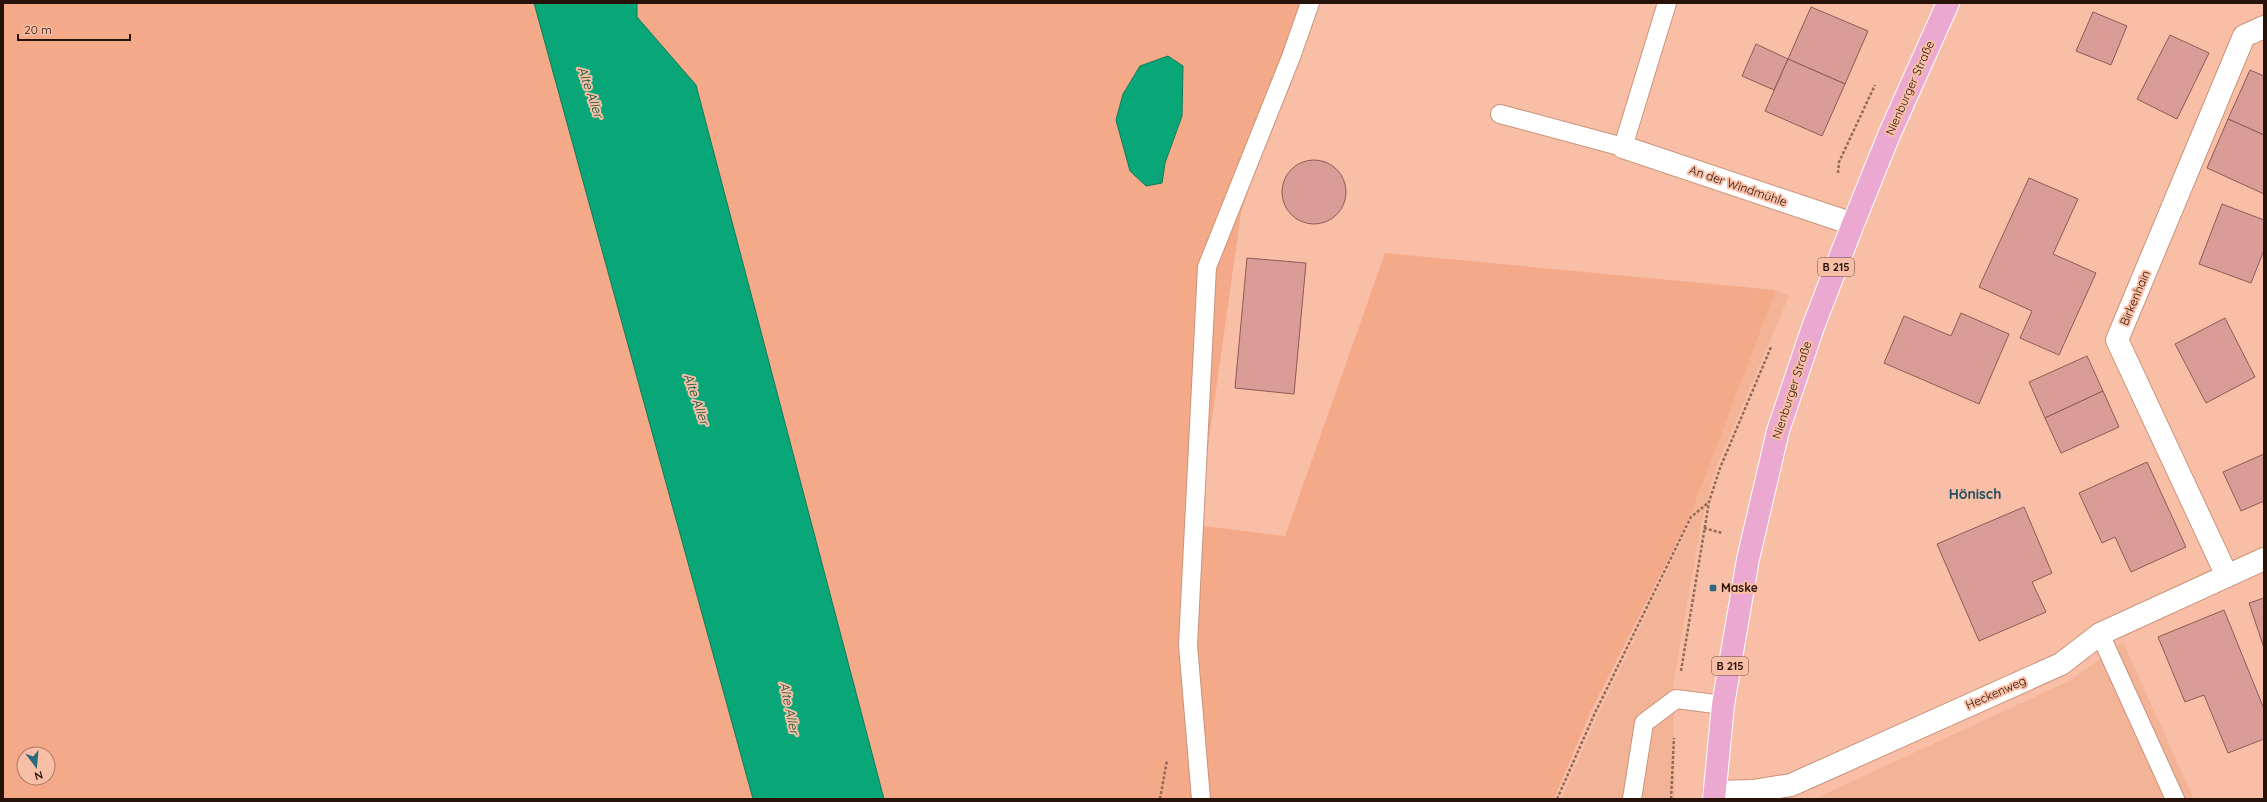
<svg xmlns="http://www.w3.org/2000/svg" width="2267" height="802" viewBox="0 0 2267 802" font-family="Quicksand,sans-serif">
<rect width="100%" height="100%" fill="#f9bfa6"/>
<g fill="#f3b397">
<path d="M 1776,290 L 1789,296 L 1716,468 L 1701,525 L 1673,686 L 1675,799 L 1561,799 L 1598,715 L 1694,515 L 1691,514 Z"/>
<path d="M 2123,642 L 2194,799 L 1814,799 L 2071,680 Z"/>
</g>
<path fill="#f4aa89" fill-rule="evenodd" d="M 3,3 L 1310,3 L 1241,213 L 1197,525 L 1285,536 L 1385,253 L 1776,290 L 1691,514 L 1591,711 L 1554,799 L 3,799 ZM 24,754 L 48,754 L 48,778 L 24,778 Z"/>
<g fill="#09a778" stroke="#127a57">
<path d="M 534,3 L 637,3 L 637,17 L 696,85 L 884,799 L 753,799 Z"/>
<path d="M 1168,56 L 1183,66 L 1182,116 L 1165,163 L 1162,183 L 1146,186 L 1130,171 L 1116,120 L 1123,94 L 1140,66 Z"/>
</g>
<g fill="#da9c97" stroke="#915955">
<path d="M 1811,7 L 1868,31 L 1845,84 L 1788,59 Z"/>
<path d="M 2093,12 L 2127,26 L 2111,65 L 2076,51 Z"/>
<path d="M 2170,35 L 2209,53 L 2177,119 L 2137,99 Z"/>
<path d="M 1756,44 L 1788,59 L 1774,90 L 1742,76 Z"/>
<path d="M 1788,59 L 1845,84 L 1822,136 L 1765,111 Z"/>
<path d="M 2250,70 L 2264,76 L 2264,135 L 2228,119 Z"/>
<path d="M 2228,119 L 2264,135 L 2264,194 L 2207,168 Z"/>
<circle cx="1314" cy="192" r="32"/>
<path d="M 2029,178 L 2078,199 L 2053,254 L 2096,273 L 2059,355 L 2020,338 L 2032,311 L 1979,287 Z"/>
<path d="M 2222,204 L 2264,220 L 2264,250 L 2251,283 L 2199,264 Z"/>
<path d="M 1247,258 L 1306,263 L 1294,394 L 1235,388 Z"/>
<path d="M 1961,313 L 2009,334 L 1979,404 L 1884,363 L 1904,316 L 1951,336 Z"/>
<path d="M 2225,318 L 2255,377 L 2206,403 L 2175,344 Z"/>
<path d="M 2087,356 L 2103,391 L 2045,418 L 2029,382 Z"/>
<path d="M 2103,391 L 2119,427 L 2061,453 L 2045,418 Z"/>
<path d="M 2264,454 L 2264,501 L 2241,511 L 2223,472 Z"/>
<path d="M 2147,462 L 2186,547 L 2131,572 L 2115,537 L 2102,543 L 2079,493 Z"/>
<path d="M 2024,507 L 2052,573 L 2032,582 L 2046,612 L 1979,641 L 1937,544 Z"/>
<path d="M 2264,598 L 2264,648 L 2249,603 Z"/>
<path d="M 2224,610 L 2264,709 L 2264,739 L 2228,753 L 2204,695 L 2185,702 L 2158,637 Z"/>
</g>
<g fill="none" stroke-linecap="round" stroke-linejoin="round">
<defs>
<g id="lane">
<path d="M 1500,114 L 1623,147 L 1667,3"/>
<path d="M 2100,634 L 2175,799"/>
<path d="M 1201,799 L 1188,645 L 1207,267 L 1291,57 L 1310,3"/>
<path d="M 1632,799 L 1644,723 L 1676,699 L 1723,705"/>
</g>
<g id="street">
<path d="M 1623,147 L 1853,224"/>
<path d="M 2227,576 L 2117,340 L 2244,36 L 2264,27"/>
<path d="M 1714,792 L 1753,791 L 1791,785 L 2061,664 L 2100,634 L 2264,559"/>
</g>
<path id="primary" d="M 1714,799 L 1723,705 L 1748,559 L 1778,431 L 1813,327 L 1853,224 L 1889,135 L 1948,3"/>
</defs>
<use href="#lane" stroke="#ca937b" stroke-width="20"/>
<use href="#street" stroke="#ca937b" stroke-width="24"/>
<use href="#primary" stroke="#fff" stroke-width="24"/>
<g stroke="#916a59" stroke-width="2.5" stroke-dasharray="3 2" stroke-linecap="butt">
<path d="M 1838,173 L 1839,162 L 1875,85"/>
<path d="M 1704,528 L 1722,533"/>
<path d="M 1681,671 L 1709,502 L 1720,468 L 1771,347"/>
<path d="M 1160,799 L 1167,760"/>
<path d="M 1557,799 L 1594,715 L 1691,517 L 1708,503"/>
<path d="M 1671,799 L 1674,738"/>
</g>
<use href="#lane" stroke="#fff" stroke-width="18"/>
<use href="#street" stroke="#fff" stroke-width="22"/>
<use href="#primary" stroke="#eba9d1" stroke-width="22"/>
</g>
<rect fill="#29687d" stroke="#f9bfa6" stroke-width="1.5" x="1709" y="584" width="8" height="8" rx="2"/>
<g text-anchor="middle" stroke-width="4" stroke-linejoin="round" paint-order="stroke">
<g fill="#f9bfa6" stroke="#654638" stroke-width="1">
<rect x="1818" y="258" width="36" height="18" rx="3"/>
<rect x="1712" y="657" width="36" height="18" rx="3"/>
</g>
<g font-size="11" font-weight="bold" fill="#261209">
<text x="1836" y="271">B 215</text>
<text x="1730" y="670">B 215</text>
</g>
<g font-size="12" fill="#261209" stroke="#f9bfa6">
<text transform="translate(1910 88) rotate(-66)" y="4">Nienburger Straße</text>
<text transform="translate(1738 186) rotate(19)" y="4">An der Windmühle</text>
<text transform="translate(2135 298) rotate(-67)" y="4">Birkenhain</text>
<text transform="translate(1792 390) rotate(-72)" y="4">Nienburger Straße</text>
<text transform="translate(1996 693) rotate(-24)" y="4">Heckenweg</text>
</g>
<g font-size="12" font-weight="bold" fill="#261209" stroke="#f9bfa6" text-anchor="start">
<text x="1721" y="592">Maske</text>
</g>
<g font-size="13" font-style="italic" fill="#08533a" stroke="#f9bfa6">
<text transform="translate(591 92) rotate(71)" y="5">Alte Aller</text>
<text transform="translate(697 399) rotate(71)" y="5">Alte Aller</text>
<text transform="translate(790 708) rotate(78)" y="5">Alte Aller</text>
</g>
<g font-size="14" font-weight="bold" fill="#1d4f60" stroke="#f9bfa6">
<text x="1975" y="499">Hönisch</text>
</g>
</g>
<rect width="2267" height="802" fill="none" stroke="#261209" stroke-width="8"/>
<g transform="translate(36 766) rotate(164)"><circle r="19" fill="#f9bfa6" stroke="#a57a67"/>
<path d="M0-3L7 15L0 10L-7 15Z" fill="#29687d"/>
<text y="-6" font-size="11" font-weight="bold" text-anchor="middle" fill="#261209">N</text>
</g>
<path d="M18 34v6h112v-6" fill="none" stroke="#261209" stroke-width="2"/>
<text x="24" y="34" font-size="12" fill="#261209" stroke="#f9bfa6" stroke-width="3" paint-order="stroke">20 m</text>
</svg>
